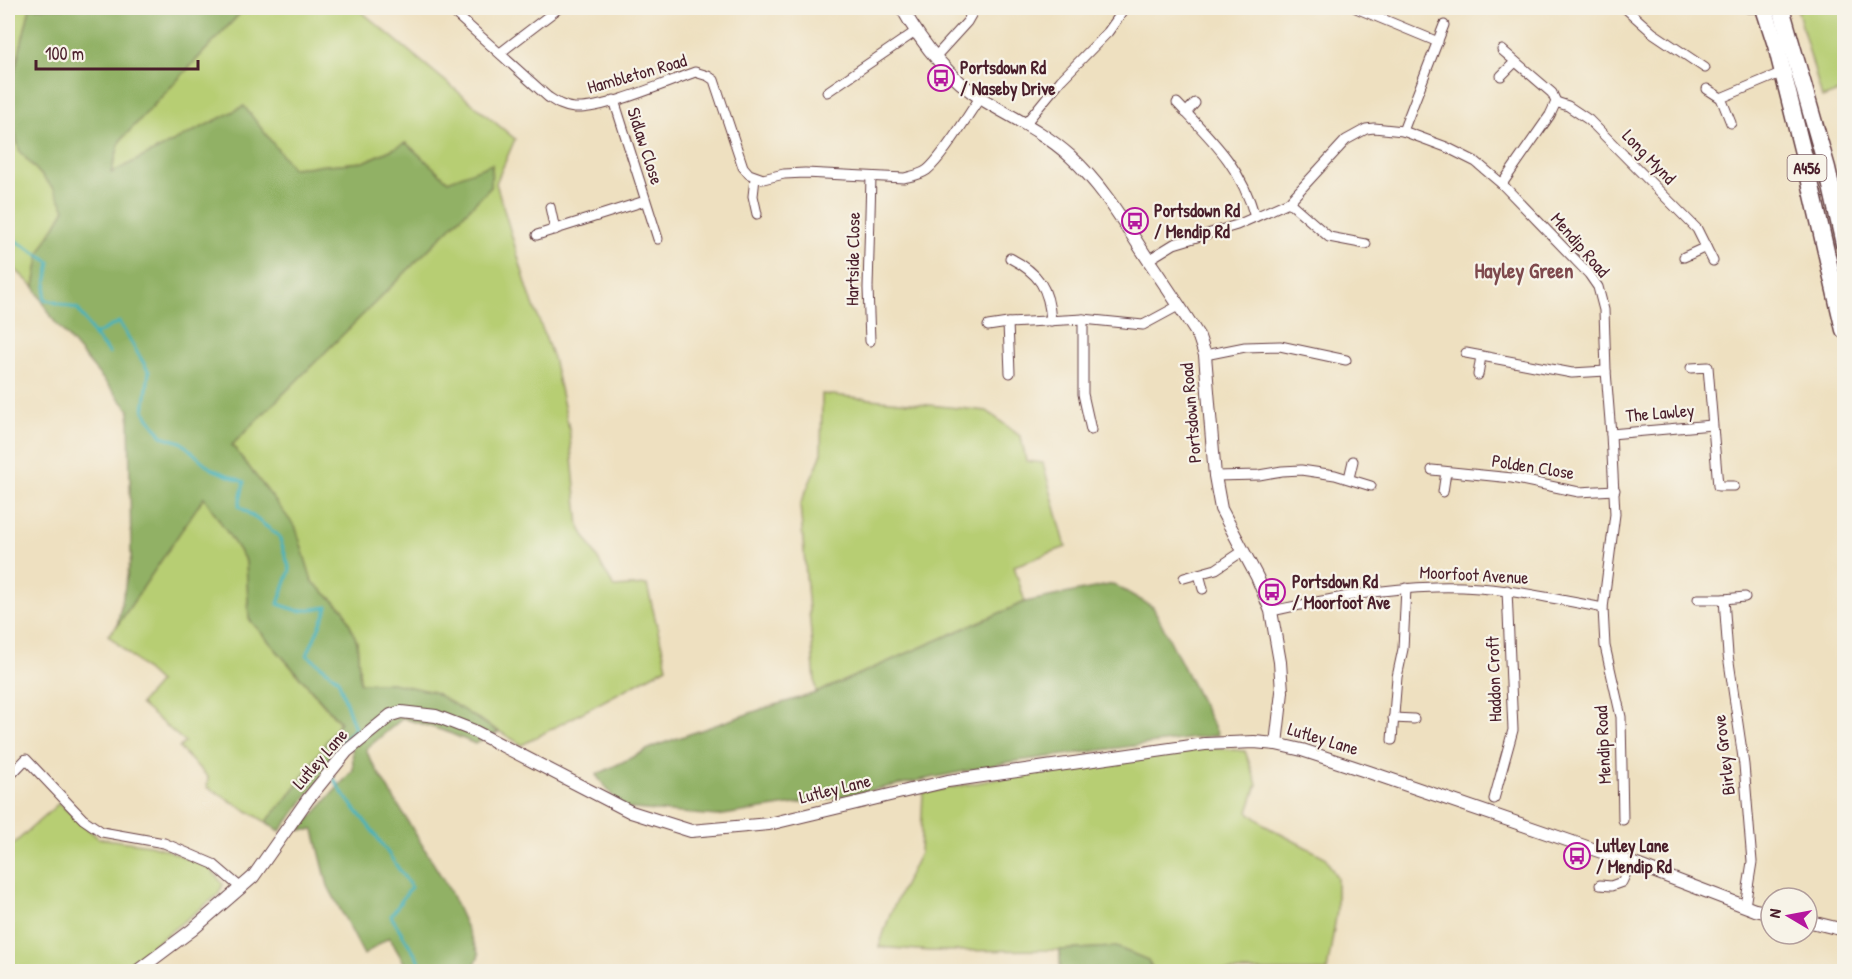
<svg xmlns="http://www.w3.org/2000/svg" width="1852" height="979" viewBox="0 0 1852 979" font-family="'Patrick Hand',sans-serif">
<rect width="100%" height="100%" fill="#f7f3e8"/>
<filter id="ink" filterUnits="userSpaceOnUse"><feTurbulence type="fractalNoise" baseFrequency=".0167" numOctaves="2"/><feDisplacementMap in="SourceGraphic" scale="12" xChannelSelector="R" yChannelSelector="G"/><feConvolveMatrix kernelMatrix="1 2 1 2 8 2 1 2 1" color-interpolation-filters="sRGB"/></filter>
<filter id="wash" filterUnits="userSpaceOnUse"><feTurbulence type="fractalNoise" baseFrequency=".008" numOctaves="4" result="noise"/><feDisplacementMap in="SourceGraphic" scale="24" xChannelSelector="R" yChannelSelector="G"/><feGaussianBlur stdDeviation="1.35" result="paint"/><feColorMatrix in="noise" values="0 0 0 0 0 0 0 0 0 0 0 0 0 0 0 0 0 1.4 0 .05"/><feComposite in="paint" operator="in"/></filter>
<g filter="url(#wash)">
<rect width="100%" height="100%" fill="#eee0c0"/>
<g fill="#b7ce73" stroke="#80764f" stroke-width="1.5">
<path d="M 8,8 L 30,8 L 8,99 Z"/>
<path d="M 245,8 L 357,8 L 515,139 L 496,183 L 528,290 L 553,358 L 569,428 L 579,526 L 614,587 L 647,585 L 667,667 L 522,745 L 477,718 L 392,683 L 360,683 L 357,642 L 344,610 L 312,581 L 295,528 L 232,445 L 491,187 L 492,165 L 448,181 L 406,143 L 364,162 L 292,168 L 111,174 L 120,141 Z"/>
<path d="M 1797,8 L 1844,8 L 1844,90 L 1822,98 Z"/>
<path d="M 8,106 L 20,152 L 54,189 L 65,209 L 40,252 L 34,287 L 14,268 L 8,236 Z"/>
<path d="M 822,394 L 987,411 L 1021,437 L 1026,461 L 1043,463 L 1066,547 L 1014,566 L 1025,602 L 816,693 L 800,505 L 821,456 Z"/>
<path d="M 204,496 L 246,561 L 249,619 L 340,723 L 289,796 L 266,822 L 207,787 L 208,777 L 179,748 L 185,742 L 140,704 L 159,682 L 108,635 L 117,626 Z"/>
<path d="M 1203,747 L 1245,751 L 1257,784 L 1248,812 L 1271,829 L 1325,857 L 1337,878 L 1337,911 L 1327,971 L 1154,971 L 1148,960 L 1116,947 L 1060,950 L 930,951 L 879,947 L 890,914 L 920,853 L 923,793 L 1056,768 Z"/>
<path d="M 59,803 L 98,838 L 150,845 L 167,850 L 209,867 L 223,884 L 218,895 L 119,971 L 8,971 L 8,849 Z"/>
</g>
<g fill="#91b165" stroke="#6e6848" stroke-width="1.5">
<path d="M 30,8 L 245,8 L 120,141 L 111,173 L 244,106 L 292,168 L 364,162 L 406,143 L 448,181 L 492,164 L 491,187 L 232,445 L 296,528 L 312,581 L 344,610 L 357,642 L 360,683 L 392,683 L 434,692 L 499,732 L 475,744 L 447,732 L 403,718 L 366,749 L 370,759 L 449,889 L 479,955 L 472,971 L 409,971 L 389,937 L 364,955 L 328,886 L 314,830 L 300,830 L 353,770 L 352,739 L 280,831 L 266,822 L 289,796 L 340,722 L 249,619 L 246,561 L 204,497 L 117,626 L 131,557 L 129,410 L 54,321 L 34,287 L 40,252 L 65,209 L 54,189 L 20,152 L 8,106 L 8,99 Z"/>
<path d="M 1113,584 L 1153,607 L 1218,735 L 1010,762 L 833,798 L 717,816 L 622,808 L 596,775 L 655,746 L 765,708 L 816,693 L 1025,602 Z"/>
<path d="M 1116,947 L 1148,960 L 1154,971 L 1060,971 L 1060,950 Z"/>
</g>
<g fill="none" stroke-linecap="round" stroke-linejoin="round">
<g stroke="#43b2be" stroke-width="3">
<path d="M 8,236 L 50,262 L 44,299 L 78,309 L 94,335 L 119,322 L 149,372 L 144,411 L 162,436 L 181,442 L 210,468 L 244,482 L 239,506 L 279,536 L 290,570 L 278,604 L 299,611 L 328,607 L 307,655 L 338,679 L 355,729 L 333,746 L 332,760"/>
<path d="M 94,335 L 109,353"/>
<path d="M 332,776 L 343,794 L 375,834 L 411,887 L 391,916 L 426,972"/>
</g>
</g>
</g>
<g filter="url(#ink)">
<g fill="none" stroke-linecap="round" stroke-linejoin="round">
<defs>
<g id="minor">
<path d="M 449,8 L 548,97 C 556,102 563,107 574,108 C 603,110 665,83 695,72 L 708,76 L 714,80 L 743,167 L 749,174 L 763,179 L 784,174 L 805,173 L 904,178 C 912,176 920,175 927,170 C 943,157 967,116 980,98"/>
<path d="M 1356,8 L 1438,42"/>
<path d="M 1625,8 L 1653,33 L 1705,68"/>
<path d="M 1748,8 L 1755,8"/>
<path d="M 1502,50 L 1552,93 L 1556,102"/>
<path d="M 500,53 L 559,8"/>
<path d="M 936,56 L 967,22 L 975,8"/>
<path d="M 1501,76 L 1515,62"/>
<path d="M 1707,89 L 1721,98"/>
<path d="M 827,92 L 915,32"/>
<path d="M 614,100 L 658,239"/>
<path d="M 1177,103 C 1212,140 1241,166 1255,217"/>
<path d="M 1186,113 L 1195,103"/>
<path d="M 1731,123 L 1721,98 L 1783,72"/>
<path d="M 1025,124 L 1061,80 L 1108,32 L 1125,8"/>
<path d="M 1403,131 L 1444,25"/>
<path d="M 755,178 L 753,196 L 757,214"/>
<path d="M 1502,184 L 1550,115 L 1556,102 L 1568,106 L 1589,120 L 1697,229 L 1713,261"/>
<path d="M 1289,202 L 1329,237 L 1366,244"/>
<path d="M 550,207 L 555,230"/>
<path d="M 537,235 L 645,201"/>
<path d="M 1684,257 L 1706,247"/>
<path d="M 1010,258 C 1039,273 1049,288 1051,321"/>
<path d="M 1148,260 L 1174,244 L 1237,225 L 1289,202 L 1346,140 L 1366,129 L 1374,128 L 1403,131 L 1446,147 L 1476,162 L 1502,184 L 1589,274 L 1598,287 L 1604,310 L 1606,371 L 1611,434 L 1615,514 L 1603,608 L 1605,646 L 1621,717 L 1623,820"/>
<path d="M 1083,319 L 1083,394 L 1091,430"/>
<path d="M 1008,323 L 1010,373"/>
<path d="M 988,326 L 1008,323 L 1083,319 L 1143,325 L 1180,305"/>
<path d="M 870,341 L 868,288 L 871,177"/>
<path d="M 1466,353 L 1572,373 L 1606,371"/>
<path d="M 1205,355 L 1245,347 L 1280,346 L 1346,360"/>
<path d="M 1691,368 L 1708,367 L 1718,486 L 1734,486"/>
<path d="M 1478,375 L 1481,356"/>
<path d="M 1611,434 L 1712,425"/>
<path d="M 1432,470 L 1512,478 L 1579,492 L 1615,490"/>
<path d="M 1215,476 L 1259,475 L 1282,471 L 1301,470 L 1335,475 L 1371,486"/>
<path d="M 1349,478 L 1353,461"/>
<path d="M 1443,492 L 1446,472"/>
<path d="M 1199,574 L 1203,589"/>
<path d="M 1184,578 L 1216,569 L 1243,551"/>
<path d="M 1698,599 L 1724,599 L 1728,655 L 1744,765 L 1752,862 L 1745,906"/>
<path d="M 1724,599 L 1745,597"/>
<path d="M 1271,611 C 1325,600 1380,588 1435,587 C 1492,585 1547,597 1603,608"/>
<path d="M 1393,718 L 1414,719"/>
<path d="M 1392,740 L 1397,677 L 1403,649 L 1406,588"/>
<path d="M 8,778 L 26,759 L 83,819 L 102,832 L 164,843 L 213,864 L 241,888"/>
<path d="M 1494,799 L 1513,730 L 1507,590"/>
<path d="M 1600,885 L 1611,886 L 1622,882 L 1631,863"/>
</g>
<g id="tertiary">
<path d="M 902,8 C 921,42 948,77 982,99 C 1011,117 1044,132 1070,156 C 1104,187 1124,223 1149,261 C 1166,286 1183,311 1199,337 L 1205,355 L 1215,476 L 1221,509 L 1257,577 L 1271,611 L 1280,662 L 1282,692 L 1276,744"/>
<path d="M 1807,921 L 1844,930"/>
<path d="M 136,972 L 192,930 L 253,877 L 308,799 L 347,751 L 391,715 L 401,712 L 436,716 L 472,730 L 631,812 L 691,831 L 769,824 L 948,781 L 1205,744 L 1254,742 L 1276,744 L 1302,750 L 1369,772 L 1616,857 L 1755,910 L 1771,913"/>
</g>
<g id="trunk">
<path d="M 1764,8 L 1776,45 L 1808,173 L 1844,330"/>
<path d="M 1781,8 L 1827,168 L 1844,244"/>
</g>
</defs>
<use href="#minor" stroke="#633c41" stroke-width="11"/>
<use href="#tertiary" stroke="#633c41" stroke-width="14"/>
<use href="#trunk" stroke="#633c41" stroke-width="19"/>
<use href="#minor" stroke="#fff" stroke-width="9"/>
<use href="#tertiary" stroke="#fff" stroke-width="12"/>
<use href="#trunk" stroke="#fff" stroke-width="16"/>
</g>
</g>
<defs>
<symbol id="bus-ring" viewBox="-11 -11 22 22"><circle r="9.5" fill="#f7f3e8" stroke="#b5179e" stroke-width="1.5"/><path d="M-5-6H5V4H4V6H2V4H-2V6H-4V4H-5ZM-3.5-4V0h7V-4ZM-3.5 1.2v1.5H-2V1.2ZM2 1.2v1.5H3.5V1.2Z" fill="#b5179e"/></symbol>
</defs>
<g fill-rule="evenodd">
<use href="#bus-ring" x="926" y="63" width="30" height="30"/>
<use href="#bus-ring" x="1120" y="206" width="30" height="30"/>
<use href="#bus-ring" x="1257" y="577" width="30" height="30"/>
<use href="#bus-ring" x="1562" y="841" width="30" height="30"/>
</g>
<g text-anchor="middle" stroke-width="4.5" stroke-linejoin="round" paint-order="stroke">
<rect fill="#f7f3e8" stroke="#7e5f64" stroke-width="1.5" x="1787.5" y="155" width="39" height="26" rx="4.5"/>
<g font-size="16" font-weight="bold" fill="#4a1f2b">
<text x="1807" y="174">A456</text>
</g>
<g font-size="18" font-weight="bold" fill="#4a1f2b" stroke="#f7f3e8" text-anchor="start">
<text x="960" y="74">Portsdown Rd<tspan x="960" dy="21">/ Naseby Drive</tspan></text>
<text x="1154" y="217">Portsdown Rd<tspan x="1154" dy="21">/ Mendip Rd</tspan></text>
<text x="1292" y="588">Portsdown Rd<tspan x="1292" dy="21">/ Moorfoot Ave</tspan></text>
<text x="1596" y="852">Lutley Lane<tspan x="1596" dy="21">/ Mendip Rd</tspan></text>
</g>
<g font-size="18" fill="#4a1f2b" stroke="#f7f3e8">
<text transform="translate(637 74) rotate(-16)" y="6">Hambleton Road</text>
<text transform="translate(645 146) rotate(72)" y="6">Sidlaw Close</text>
<text transform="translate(1649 157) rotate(46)" y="6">Long Mynd</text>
<text transform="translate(1580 245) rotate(49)" y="6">Mendip Road</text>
<text transform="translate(853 259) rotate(-89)" y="6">Hartside Close</text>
<text transform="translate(1191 413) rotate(-95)" y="6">Portsdown Road</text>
<text transform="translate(1660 413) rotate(-5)" y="6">The Lawley</text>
<text transform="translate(1533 467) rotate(9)" y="6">Polden Close</text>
<text transform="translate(1474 575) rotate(3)" y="6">Moorfoot Avenue</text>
<text transform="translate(1494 679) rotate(-92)" y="6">Haddon Croft</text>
<text transform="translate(1323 739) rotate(17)" y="6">Lutley Lane</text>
<text transform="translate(1603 745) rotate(-93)" y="6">Mendip Road</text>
<text transform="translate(1724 755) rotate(-97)" y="6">Birley Grove</text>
<text transform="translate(320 759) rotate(-49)" y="6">Lutley Lane</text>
<text transform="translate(835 789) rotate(-14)" y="6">Lutley Lane</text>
</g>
<g font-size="21" font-weight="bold" fill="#7e494d" stroke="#f7f3e8">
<text x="1524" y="278">Hayley Green</text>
</g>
</g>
<rect width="1852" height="979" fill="none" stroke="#f7f3e8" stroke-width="30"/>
<g transform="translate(1789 916) rotate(280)"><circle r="28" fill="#f7f3e8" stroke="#b29e9c" stroke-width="1.5"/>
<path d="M0-4.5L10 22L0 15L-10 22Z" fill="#b5179e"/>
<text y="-9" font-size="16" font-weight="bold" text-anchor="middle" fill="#4a1f2b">N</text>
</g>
<path d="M36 60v9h162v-9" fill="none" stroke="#4a1f2b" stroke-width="3"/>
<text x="45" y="60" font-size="18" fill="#4a1f2b" stroke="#f7f3e8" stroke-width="4.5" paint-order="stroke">100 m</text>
</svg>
